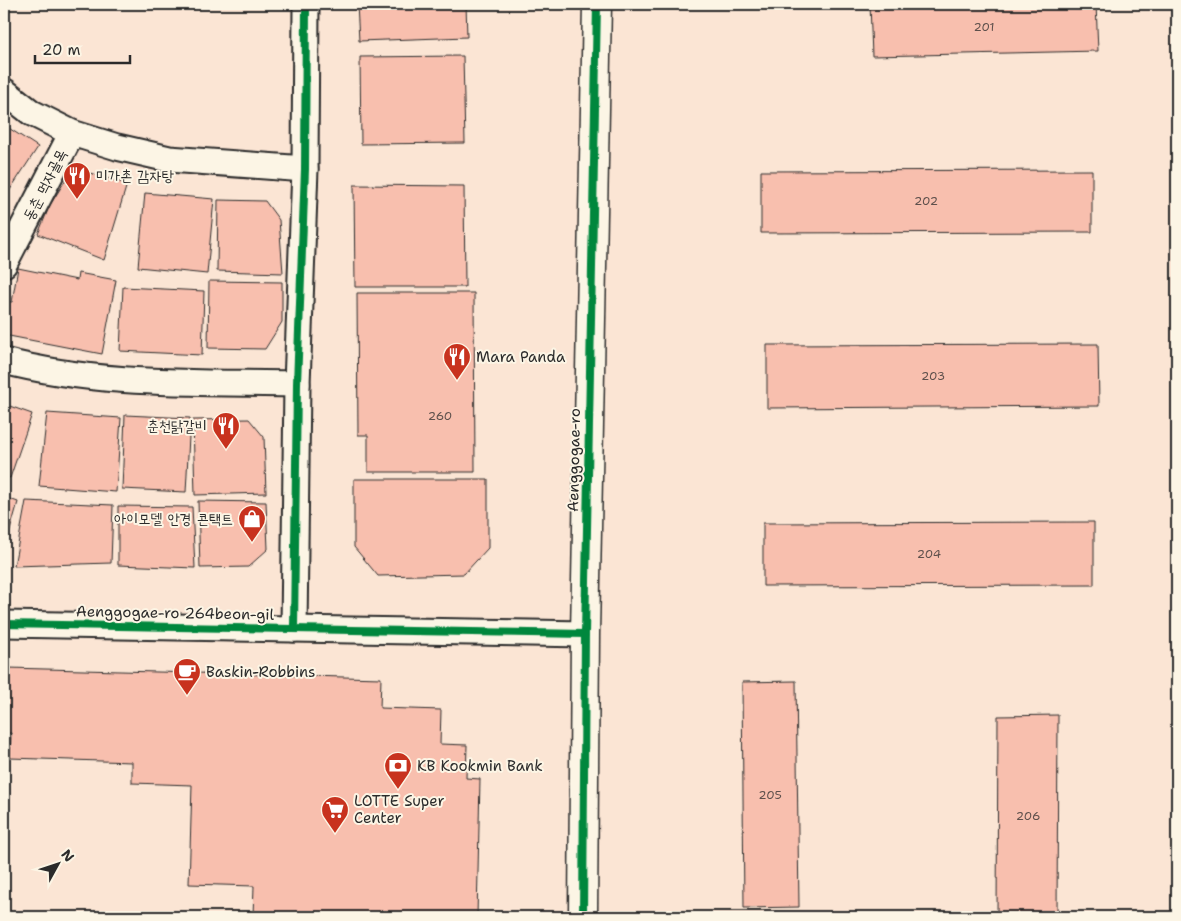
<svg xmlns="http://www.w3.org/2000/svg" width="1181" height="921" viewBox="0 0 1181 921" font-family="'Shantell Sans','Poor Story',sans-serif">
<rect width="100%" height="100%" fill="#fbe5d4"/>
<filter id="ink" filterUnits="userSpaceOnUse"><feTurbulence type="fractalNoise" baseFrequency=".02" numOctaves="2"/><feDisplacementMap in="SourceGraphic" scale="10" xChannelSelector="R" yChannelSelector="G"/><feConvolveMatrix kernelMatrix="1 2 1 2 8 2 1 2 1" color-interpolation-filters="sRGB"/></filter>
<g filter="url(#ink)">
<g fill="#f8bfae" stroke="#2b2b2b">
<path d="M 357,4 L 466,4 L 467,37 L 359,41 Z"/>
<path d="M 870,4 L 1096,4 L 1098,51 L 872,56 Z"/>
<path d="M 463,56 L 465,143 L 361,144 L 360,57 Z"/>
<path d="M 4,125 L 38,147 L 4,199 Z"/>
<path d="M 73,168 L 127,184 L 104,260 L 38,234 L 50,205 Z"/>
<path d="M 1092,170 L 1092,232 L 761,233 L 761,171 Z"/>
<path d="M 354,185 L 464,186 L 465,287 L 355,287 Z"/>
<path d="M 145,193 L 214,199 L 207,274 L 138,267 Z"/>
<path d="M 218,200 L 265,201 L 279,220 L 283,273 L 217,271 Z"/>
<path d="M 18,268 L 77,280 L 78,273 L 116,280 L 102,354 L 4,335 L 4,301 L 12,302 Z"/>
<path d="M 209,281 L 282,282 L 282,322 L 265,349 L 208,348 Z"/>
<path d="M 123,287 L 204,291 L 202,355 L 120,351 Z"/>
<path d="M 357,293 L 474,293 L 475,472 L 368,472 L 368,435 L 358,435 Z"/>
<path d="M 1098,344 L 1099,406 L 767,408 L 767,345 Z"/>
<path d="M 4,404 L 32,414 L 10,478 L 4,476 Z"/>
<path d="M 47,413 L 121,418 L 116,492 L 39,486 Z"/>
<path d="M 125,415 L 190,418 L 186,492 L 122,489 Z"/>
<path d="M 249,419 L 264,437 L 266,493 L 195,495 L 193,420 Z"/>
<path d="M 354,479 L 488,479 L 488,548 L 464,574 L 378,576 L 354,547 Z"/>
<path d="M 4,497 L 18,502 L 4,552 Z"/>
<path d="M 26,501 L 113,505 L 111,563 L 14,566 Z"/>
<path d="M 198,501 L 266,502 L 268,549 L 248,567 L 200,568 Z"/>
<path d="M 118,506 L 192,507 L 195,568 L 118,565 Z"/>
<path d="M 1094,522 L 1094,585 L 763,586 L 763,523 Z"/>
<path d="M 8,668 L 381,678 L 380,708 L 441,710 L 440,744 L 467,745 L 466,778 L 480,779 L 477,917 L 253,916 L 254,886 L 189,884 L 192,785 L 132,783 L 132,762 L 10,758 L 11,733 L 4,733 L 4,684 L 8,685 Z"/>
<path d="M 796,681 L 799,907 L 744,908 L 742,682 Z"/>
<path d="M 1058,715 L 1057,917 L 997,917 L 998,716 Z"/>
</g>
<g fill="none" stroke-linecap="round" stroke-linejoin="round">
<defs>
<g id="minor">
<path d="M 4,91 L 32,113 L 72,133 L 117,147 L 169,159 L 305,169"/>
<path d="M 4,264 L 72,133"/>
<path d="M 4,361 C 99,386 200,382 297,384"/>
<path d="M 4,624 L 585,634"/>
<path d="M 294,629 L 297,384 L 305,169 L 306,4"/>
</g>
<path id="tertiary" d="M 583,917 L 585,634 L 597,4"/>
</defs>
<use href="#minor" stroke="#2b2b2b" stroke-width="29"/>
<use href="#tertiary" stroke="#2b2b2b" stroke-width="31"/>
<use href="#minor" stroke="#fcf5e5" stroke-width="25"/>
<use href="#tertiary" stroke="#fcf5e5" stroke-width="28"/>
<defs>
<g id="cycleway">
<path d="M 4,624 L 585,634"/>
<path d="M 294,629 L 297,384 L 305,169 L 306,4"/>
<path d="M 583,917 L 585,634 L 597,4"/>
</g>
</defs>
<use href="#cycleway" stroke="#fcf5e5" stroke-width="11"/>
<use href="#cycleway" stroke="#00873e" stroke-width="8"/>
</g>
</g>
<defs>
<symbol id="restaurant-pin" viewBox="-11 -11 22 30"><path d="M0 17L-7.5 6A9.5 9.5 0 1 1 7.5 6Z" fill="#c8321e" stroke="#fcf5e5"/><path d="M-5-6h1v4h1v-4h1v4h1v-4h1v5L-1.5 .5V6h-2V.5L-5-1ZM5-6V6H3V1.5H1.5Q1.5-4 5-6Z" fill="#fff"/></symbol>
<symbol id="shop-pin" viewBox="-11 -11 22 30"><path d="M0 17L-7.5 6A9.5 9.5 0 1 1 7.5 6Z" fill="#c8321e" stroke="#fcf5e5"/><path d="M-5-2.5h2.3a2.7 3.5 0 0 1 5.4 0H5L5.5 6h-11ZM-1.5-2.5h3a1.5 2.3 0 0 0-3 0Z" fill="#fff"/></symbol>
<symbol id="cafe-pin" viewBox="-11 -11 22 30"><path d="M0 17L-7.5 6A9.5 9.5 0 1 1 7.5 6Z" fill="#c8321e" stroke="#fcf5e5"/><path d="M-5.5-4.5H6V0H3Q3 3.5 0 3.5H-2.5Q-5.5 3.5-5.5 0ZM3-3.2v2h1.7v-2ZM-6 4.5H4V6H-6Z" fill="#fff"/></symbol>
<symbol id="bank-pin" viewBox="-11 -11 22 30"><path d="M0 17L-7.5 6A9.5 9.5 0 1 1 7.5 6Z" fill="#c8321e" stroke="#fcf5e5"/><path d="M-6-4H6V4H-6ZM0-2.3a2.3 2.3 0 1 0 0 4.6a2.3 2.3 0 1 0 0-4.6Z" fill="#fff"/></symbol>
<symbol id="supermarket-pin" viewBox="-11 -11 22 30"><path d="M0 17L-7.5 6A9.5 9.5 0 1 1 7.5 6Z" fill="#c8321e" stroke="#fcf5e5"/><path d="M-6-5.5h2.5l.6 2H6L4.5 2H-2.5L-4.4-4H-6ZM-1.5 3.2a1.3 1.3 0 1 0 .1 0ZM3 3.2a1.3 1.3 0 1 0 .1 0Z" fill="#fff"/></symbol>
</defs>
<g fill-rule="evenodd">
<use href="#restaurant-pin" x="61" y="160" width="32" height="43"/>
<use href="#restaurant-pin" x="441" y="341" width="32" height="43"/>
<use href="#restaurant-pin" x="210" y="410" width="32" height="43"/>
<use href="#shop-pin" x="236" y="503" width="32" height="43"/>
<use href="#cafe-pin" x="171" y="656" width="32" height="43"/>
<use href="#bank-pin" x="382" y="750" width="32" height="43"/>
<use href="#supermarket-pin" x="319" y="794" width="32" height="43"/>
</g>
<g text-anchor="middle" stroke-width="4" stroke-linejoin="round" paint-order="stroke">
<g font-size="12" fill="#5e504c">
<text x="984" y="31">201</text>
<text x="926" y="205">202</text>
<text x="933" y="380">203</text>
<text x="440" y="420">260</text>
<text x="929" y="558">204</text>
<text x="770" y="799">205</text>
<text x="1028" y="820">206</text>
</g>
<g font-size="15" fill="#2b2b2b" stroke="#fcf5e5" text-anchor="start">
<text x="96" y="181">미가촌 감자탕</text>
<text x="476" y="362">Mara Panda</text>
<text x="207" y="431" text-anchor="end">춘천닭갈비</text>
<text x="233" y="524" text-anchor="end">아이모델 안경 콘택트</text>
<text x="206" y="677">Baskin-Robbins</text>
<text x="417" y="771">KB Kookmin Bank</text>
<text x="354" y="806">LOTTE Super<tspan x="354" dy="17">Center</tspan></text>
</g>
<g font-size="15" fill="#2b2b2b" stroke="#fcf5e5">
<text transform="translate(45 185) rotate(-63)" y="5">동춘 먹자골목</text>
<text transform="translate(574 460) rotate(-89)" y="5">Aenggogae-ro</text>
<text transform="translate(175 613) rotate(1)" y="5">Aenggogae-ro 264beon-gil</text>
</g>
</g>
<rect width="1181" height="921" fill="none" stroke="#fcf5e5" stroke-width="20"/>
<rect x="10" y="10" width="1161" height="901" fill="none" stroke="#2b2b2b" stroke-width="2" filter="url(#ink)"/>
<g transform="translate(58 864) rotate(50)" stroke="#fcf5e5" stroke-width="4" paint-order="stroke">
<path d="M0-4L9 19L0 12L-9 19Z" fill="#2b2b2b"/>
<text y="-8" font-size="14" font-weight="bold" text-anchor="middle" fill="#2b2b2b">N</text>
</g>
<path d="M35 55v8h95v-8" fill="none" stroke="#2b2b2b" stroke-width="2.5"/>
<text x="42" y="55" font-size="15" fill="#2b2b2b" stroke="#fcf5e5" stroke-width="4" paint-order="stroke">20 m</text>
</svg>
